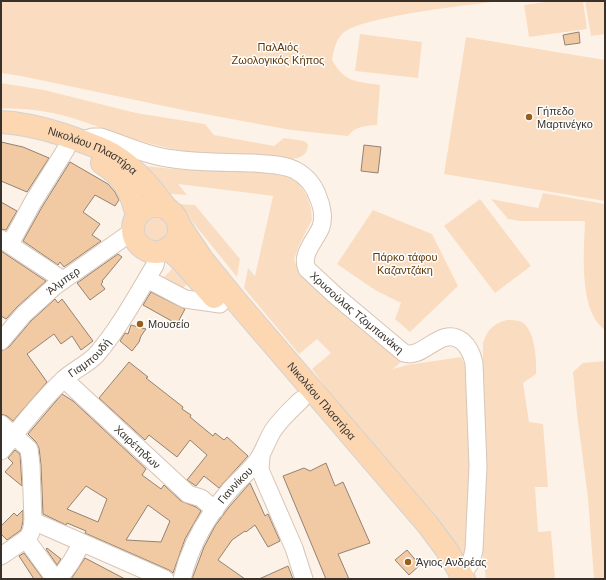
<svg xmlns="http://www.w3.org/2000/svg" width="606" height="580" viewBox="0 0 606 580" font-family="Helvetica,sans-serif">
<rect width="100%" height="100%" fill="#fdf2e8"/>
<g fill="#faddc1">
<path d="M 1,1 L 501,1 C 471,5 360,16 342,34 C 335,42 334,50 332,60 C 345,83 356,81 380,85 L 377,125 C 365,126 355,126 348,136 L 291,130 L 183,110 L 21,76 L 1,73 Z"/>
<path d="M 552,1 L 583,1 L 587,29 L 529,37 L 524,5 Z"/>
<path d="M 585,1 L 605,1 L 605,34 L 591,36 Z"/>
<path d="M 360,34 L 422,42 L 418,78 L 355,71 Z"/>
<path d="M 466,37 L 605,60 L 605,201 L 444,174 Z"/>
<path d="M 1,83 L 44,90 L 136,113 L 205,124 L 214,135 L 274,146 L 284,138 L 304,141 L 308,144 C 308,168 273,156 257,155 C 233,153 208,155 184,151 C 166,148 146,143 128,137 C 99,128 71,115 41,111 C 28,109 14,108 1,109 Z"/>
<path d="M 145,166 L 184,170 L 262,170 L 290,177 L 299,184 L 307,196 L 311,208 L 312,220 L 299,245 L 294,260 L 299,272 L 312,286 L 402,361 L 393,369 L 407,365 L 461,357 L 467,368 L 473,450 L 465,560 L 327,395 L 324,385 L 312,369 L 331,353 L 317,339 L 299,354 L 244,288 L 248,268 L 255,276 L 273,196 L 178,184 L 187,195 L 171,194 Z"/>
<path d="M 543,193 L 605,204 L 605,330 C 578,311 584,251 585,221 L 520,221 L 508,219 L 491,199 L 538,208 Z"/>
<path d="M 480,199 L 531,266 L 495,293 L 444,226 Z"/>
<path d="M 178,204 L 195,205 L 240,259 L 237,277 Z"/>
<path d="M 373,210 L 432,234 L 458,286 L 410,332 L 395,319 L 401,303 L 375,290 L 337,264 Z"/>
<circle cx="156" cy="229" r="11"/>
<path d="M 176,267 L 190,281 L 181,290 L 161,280 L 173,268 Z"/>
<path d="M 507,320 C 511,320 516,320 519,321 C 535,325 537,361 536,374 L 523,383 L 529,422 L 543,424 L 548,487 L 535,487 L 538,532 L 551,531 L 555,579 L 486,579 L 482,550 L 483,343 C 487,330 494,323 507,320 Z"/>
<path d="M 605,361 L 605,579 L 594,579 L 588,498 L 577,414 L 573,372 L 583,363 Z"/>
</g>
<g fill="#f1c9a2" stroke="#938374" fill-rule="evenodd">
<path d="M 579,32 L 580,43 L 565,45 L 563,35 Z"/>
<path d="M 1,142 L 23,147 L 49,158 L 27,192 L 1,181 Z"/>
<path d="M 364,145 L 381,147 L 378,173 L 361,171 Z"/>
<path d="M 70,162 L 108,184 L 115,192 L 119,200 L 115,206 L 95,195 L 83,212 L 100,224 L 92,235 L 101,241 L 64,267 L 60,262 L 58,265 L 23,241 L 42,207 Z"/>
<path d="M 1,202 L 17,211 L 6,230 L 1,229 Z"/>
<path d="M 1,251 L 46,281 L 17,307 L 6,319 L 1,316 Z"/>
<path d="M 118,254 L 122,257 L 102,281 L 103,282 L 101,284 L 105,289 L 90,300 L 77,283 Z"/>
<path d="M 151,292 L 185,309 L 177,324 L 143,305 Z"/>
<path d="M 55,299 L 58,303 L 62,299 L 93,341 L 81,350 L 72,336 L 61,344 L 54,334 L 27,354 L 47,382 L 13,421 L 7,416 L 1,414 L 1,351 L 9,347 L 31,321 Z"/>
<path d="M 131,325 L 146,329 L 141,336 L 139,342 L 132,351 L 120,341 L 125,333 L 128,334 Z"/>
<path d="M 129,362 L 148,377 L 146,378 L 183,407 L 182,409 L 191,415 L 190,417 L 213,436 L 215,433 L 224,440 L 227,437 L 248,456 L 219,488 L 204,476 L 196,486 L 187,480 L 207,455 L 190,440 L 177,457 L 149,435 L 145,440 L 99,398 Z"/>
<path d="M 62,394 L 73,401 L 146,469 L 142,475 L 161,489 L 164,485 L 181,501 L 196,507 L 201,511 L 185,539 L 173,573 L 169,570 L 85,533 L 86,531 L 67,523 L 66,525 L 43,514 L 41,465 L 39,448 L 36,442 L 28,434 ZM 86,486 L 107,499 L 98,522 L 67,509 ZM 148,505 L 170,521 L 161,542 L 126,540 Z"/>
<path d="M 15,450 L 20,454 L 22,486 L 5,472 L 13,463 L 8,458 Z"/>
<path d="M 326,463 L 335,486 L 343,482 L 370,543 L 338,554 L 349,579 L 326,579 L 283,476 L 304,468 L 310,471 Z"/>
<path d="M 250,483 L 265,516 L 268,514 L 280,541 L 268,547 L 255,525 L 246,532 L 245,531 L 232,540 L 218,560 L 245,579 L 192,579 L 204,547 L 215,526 L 229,507 Z"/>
<path d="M 23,510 L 23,521 L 21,530 L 7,540 L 1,534 L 1,526 L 14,513 L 17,516 Z"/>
<path d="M 47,548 L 61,559 L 57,565 L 46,549 Z"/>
<path d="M 407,550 L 420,565 L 409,575 L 395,560 Z"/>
<path d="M 24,553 L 43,579 L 34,579 L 19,556 Z"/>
<path d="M 85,558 L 125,579 L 71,579 Z"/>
<path d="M 288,566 L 293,579 L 259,579 Z"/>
</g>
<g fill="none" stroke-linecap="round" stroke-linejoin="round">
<defs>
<g id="minor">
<path id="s1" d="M 86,139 L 93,137 L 101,137 C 125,145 148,156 174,159 C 200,163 227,162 253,163 C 267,164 283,164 295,170 C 306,176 314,185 318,197 C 322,206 324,218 321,227 C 316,240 300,254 307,269 L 336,296 L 404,353 C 424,360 440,325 462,341 C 469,347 472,354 474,363 L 478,466 L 474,550 L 471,562 L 458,579"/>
<path d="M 1,239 L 63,280"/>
<path d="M 10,244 L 33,202 L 66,149"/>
<path d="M 147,279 L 185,299 L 220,304"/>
<path id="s2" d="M 1,341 L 24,314 L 55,286 L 133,231"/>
<path id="s3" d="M 64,379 L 184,490 L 188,494 L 201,498 L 215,510"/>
<path d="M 1,424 L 29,449 L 31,465 L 33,521 C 32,528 32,534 26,539 L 55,579"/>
<path id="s4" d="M 1,451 C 21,427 40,401 63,380 C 73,370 87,365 97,354 C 120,327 137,295 155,265 L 156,259 L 154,252"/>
<path d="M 261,456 L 260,470 L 294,548 L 304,579"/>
<path d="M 33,521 L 165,579"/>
<path d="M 1,556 L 26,539"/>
<path d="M 59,579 L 71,562 L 82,543"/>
<path id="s5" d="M 182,579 C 190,546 207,516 229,491 C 238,480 249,472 257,461 C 263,453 266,443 271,434 C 278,421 291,410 301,400"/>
</g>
<g id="major">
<path id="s6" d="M 1,122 C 21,123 42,128 61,134 C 76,139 90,144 104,150 C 131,163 150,186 167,209"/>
<path d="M 102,163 C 124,177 131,191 137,216"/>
<circle cx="156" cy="229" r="23"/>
<path id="s7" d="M 178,223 L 202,259 L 237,302 L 428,525 L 446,549 L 464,579"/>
<path d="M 168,248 L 183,262 L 214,297"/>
</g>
</defs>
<use href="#minor" stroke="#d7c5b5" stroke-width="19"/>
<use href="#major" stroke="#d3d2d0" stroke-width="24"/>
<use href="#minor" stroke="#fff" stroke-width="17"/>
<use href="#major" stroke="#fcd7b2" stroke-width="22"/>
</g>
<g fill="#975f1a" stroke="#fff" stroke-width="1.5">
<circle cx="529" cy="117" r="4"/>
<circle cx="140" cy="324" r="4"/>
<circle cx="408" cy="562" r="4"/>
</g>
<g text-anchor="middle" stroke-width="3" stroke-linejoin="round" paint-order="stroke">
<g font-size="11" fill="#5d3707" stroke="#fff">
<text x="278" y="51">ΠαλΑιός<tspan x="278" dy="13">Ζωολογικός Κήπος</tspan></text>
<text x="405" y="261">Πάρκο τάφου<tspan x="405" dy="13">Καζαντζάκη</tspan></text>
</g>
<g font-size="11" fill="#38322b" stroke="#fff" text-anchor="start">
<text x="537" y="115">Γήπεδο<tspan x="537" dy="13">Μαρτινέγκο</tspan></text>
<text x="148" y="328">Μουσείο</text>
<text x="416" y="566">Άγιος Ανδρέας</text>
</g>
<g font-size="11" fill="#38322b" stroke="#fff">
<text dy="4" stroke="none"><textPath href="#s6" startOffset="97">Νικολάου Πλαστήρα</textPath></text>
<text dy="4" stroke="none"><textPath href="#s2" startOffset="87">Άλμπερ</textPath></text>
<text dy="4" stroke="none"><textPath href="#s1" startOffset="393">Χρυσούλας Τζομπανάκη</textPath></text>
<text dy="4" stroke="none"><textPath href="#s4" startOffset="129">Γιαμπουδή</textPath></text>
<text dy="4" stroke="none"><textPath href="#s7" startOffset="229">Νικολάου Πλαστήρα</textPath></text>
<text dy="4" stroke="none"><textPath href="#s3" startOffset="100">Χαιρέτηδων</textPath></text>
<text dy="4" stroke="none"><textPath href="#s5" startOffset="109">Γιαννίκου</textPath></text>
</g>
</g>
<rect width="606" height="580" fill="none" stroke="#38322b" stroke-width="4"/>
</svg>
